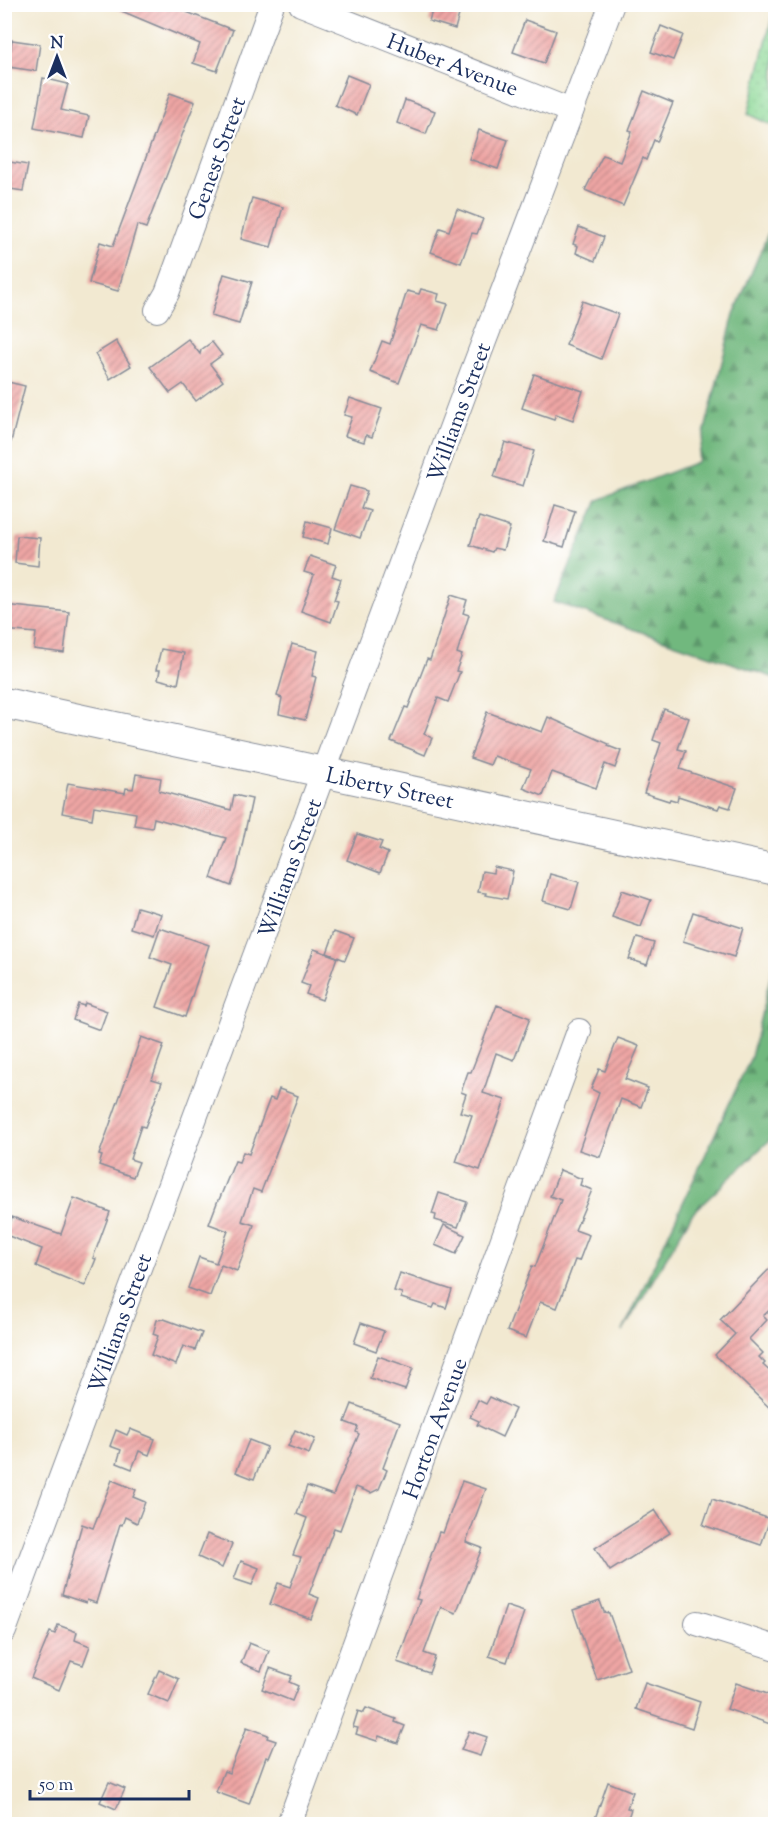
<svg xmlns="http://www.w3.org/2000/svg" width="780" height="1829" viewBox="0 0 780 1829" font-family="'Sorts Mill Goudy',serif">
<defs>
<pattern id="grass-dots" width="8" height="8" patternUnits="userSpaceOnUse" patternTransform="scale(1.5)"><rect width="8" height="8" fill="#8cd895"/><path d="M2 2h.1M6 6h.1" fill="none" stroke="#78ba83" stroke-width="1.8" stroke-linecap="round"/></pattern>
<pattern id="forest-firs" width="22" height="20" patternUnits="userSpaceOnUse" patternTransform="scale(1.5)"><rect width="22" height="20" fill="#71b87e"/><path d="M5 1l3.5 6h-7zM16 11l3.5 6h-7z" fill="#5c966a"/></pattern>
<pattern id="building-hatch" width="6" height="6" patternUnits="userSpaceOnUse" patternTransform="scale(1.5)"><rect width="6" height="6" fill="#efa6a4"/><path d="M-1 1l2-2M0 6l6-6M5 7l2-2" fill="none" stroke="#c18889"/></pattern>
</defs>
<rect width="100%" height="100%" fill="#fff"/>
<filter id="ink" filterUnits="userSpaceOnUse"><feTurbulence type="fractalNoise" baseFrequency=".0167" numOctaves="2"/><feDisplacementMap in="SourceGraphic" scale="12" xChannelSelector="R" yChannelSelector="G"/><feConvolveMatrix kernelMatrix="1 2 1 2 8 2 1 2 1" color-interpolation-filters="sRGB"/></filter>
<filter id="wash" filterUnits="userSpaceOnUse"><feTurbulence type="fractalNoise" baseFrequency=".008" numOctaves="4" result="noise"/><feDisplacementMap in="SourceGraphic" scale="24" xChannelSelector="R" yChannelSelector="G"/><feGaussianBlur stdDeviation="1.35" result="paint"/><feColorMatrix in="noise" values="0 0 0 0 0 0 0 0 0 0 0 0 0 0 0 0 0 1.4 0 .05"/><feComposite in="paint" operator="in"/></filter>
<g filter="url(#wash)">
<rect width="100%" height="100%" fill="#f2e9d1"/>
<path fill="url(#grass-dots)" stroke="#54847a" stroke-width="1.5" d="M 775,6 L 775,127 L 748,114 Z"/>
<g fill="url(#forest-firs)" stroke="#46746e" stroke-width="1.5">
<path d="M 775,217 L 776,678 L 775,678 L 554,602 L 598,500 L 697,462 L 734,314 Z"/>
<path d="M 775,957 L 775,1135 L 692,1214 L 623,1331 L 751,1057 Z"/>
</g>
<g id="blocks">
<g fill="url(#building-hatch)">
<path d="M 105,4 L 166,4 L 233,30 L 217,71 L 193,63 L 200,44 Z"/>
<path d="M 434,4 L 462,4 L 455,29 L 429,21 Z"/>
<path d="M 525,20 L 556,31 L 544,63 L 513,52 Z"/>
<path d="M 661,26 L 683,35 L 673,60 L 651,52 Z"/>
<path d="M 12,40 L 40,44 L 36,71 L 8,67 Z"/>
<path d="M 347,75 L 369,84 L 357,115 L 335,105 Z"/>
<path d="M 43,78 L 68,84 L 61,110 L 89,116 L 84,138 L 34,128 Z"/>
<path d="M 644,91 L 673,103 L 657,142 L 654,140 L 646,160 L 643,158 L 623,206 L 585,190 L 603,155 L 620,162 L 632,131 L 629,130 Z"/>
<path d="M 170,93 L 195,102 L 146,228 L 137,225 L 118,291 L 89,283 L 100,242 L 113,246 Z"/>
<path d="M 405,100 L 435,111 L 426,134 L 397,123 Z"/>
<path d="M 479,130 L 508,140 L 498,169 L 469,159 Z"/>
<path d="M 4,161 L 28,165 L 23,191 L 4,188 Z"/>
<path d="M 252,198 L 283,207 L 271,247 L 241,239 Z"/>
<path d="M 457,209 L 483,219 L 477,234 L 472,233 L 461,263 L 431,252 L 440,228 L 449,231 Z"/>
<path d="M 579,227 L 604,237 L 595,261 L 576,253 L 578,246 L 573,244 Z"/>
<path d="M 224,274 L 252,282 L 239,324 L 211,316 Z"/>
<path d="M 421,289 L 439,294 L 437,301 L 448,304 L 439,330 L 421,325 L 399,383 L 370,372 L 382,341 L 390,344 L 407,291 L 419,294 Z"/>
<path d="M 582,301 L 618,314 L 601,359 L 566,345 Z"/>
<path d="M 188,339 L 200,354 L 201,350 L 212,342 L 222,355 L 210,364 L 223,381 L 196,401 L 183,384 L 170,393 L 150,367 Z"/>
<path d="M 116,341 L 131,366 L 110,379 L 95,354 Z"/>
<path d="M 534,374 L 583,391 L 573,420 L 556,414 L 554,419 L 522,408 Z"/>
<path d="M 4,381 L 25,386 L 11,442 L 4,441 Z"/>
<path d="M 350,398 L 382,409 L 372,437 L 366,435 L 364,442 L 345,436 L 352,417 L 344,415 Z"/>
<path d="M 505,442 L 534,451 L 523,486 L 494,477 Z"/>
<path d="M 350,486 L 367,491 L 361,508 L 370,511 L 360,538 L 335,529 Z"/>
<path d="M 555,505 L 575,511 L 564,547 L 544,541 Z"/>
<path d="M 479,517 L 510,527 L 503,550 L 494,548 L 492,552 L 470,545 Z"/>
<path d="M 307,521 L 332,528 L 328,544 L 303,537 Z"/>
<path d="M 17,536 L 40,538 L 38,566 L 15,563 Z"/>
<path d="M 310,556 L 336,565 L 332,576 L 341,579 L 334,600 L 338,601 L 331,622 L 301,611 L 314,575 L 304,572 Z"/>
<path d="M 451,595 L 467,600 L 463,613 L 469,615 L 457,653 L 462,655 L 456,671 L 460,672 L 448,702 L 438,698 L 424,734 L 432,738 L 425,755 L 391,741 L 405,707 L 408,708 L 427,659 L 430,660 Z"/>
<path d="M 4,605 L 69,612 L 64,653 L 34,649 L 36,633 L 4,630 Z"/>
<path d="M 292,644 L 318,651 L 312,676 L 316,677 L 305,720 L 279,714 L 282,698 L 277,696 Z"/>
<path d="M 161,649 L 184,653 L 178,684 L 158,679 L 160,670 L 156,670 Z"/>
<path d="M 664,709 L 689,718 L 678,749 L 686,751 L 680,769 L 737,788 L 730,808 L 720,805 L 718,809 L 678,796 L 677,801 L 670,799 L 669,801 L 644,793 L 661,743 L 653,740 Z"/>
<path d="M 487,712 L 542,732 L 548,717 L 609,744 L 608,746 L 621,751 L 615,768 L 605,764 L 596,788 L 552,772 L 543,796 L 523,788 L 531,769 L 494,756 L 490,765 L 470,758 Z"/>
<path d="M 136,774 L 161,778 L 159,791 L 231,810 L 234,795 L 252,799 L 237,869 L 231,886 L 211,878 L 226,838 L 154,818 L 152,828 L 134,825 L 136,813 L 94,806 L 92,819 L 62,813 L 68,783 L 125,793 L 126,788 L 133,789 Z"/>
<path d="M 357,834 L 382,842 L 379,849 L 388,853 L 380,873 L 347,860 Z"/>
<path d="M 494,867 L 513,871 L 507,899 L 485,895 L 486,893 L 478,892 L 482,871 L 493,873 Z"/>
<path d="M 550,874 L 579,882 L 571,909 L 543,901 Z"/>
<path d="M 622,890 L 651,900 L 641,927 L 612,917 Z"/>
<path d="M 137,907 L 161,914 L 154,935 L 131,928 Z"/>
<path d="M 693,912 L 743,928 L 734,957 L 683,941 Z"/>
<path d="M 160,928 L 209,945 L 185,1017 L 157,1007 L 172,965 L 150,957 Z"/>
<path d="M 335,931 L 354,938 L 345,960 L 327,953 Z"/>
<path d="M 637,938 L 654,943 L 647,965 L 629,959 Z"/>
<path d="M 314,949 L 337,957 L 322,1000 L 306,994 L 309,986 L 301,983 Z"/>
<path d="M 85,1003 L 107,1011 L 100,1030 L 73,1020 L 78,1004 L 84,1006 Z"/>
<path d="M 497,1005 L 530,1018 L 514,1060 L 496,1053 L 483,1093 L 505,1100 L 480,1170 L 456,1162 L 472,1115 L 460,1112 L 466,1094 L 461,1092 L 468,1072 L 471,1072 Z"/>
<path d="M 141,1037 L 164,1045 L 152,1079 L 162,1082 L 145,1127 L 141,1126 L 130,1159 L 139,1162 L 133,1177 L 99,1165 L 102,1156 L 99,1155 Z"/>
<path d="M 618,1038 L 639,1046 L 625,1079 L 648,1088 L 641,1107 L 621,1099 L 600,1157 L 579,1150 L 599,1093 L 591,1089 L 599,1069 L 605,1071 Z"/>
<path d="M 279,1089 L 298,1096 L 261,1192 L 253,1189 L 242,1221 L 254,1225 L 237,1271 L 221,1265 L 210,1296 L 188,1288 L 199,1257 L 216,1263 L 228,1231 L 209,1224 L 218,1200 L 219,1200 L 235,1161 L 239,1162 L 243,1152 L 249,1154 L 270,1098 L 275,1100 Z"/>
<path d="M 560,1170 L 582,1179 L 580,1185 L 592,1190 L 575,1230 L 589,1235 L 579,1261 L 575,1260 L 557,1308 L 540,1302 L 526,1338 L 507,1331 L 532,1266 L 535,1267 L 561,1200 L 550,1196 Z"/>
<path d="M 439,1193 L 467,1202 L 458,1227 L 435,1220 L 436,1215 L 432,1214 Z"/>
<path d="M 74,1198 L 110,1212 L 93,1258 L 96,1259 L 85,1286 L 36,1266 L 42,1249 L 6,1235 L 12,1217 L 61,1234 Z"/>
<path d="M 444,1225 L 465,1235 L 456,1254 L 435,1245 Z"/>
<path d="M 776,1262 L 776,1304 L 763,1316 L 767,1320 L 749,1339 L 763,1353 L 759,1357 L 765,1363 L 763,1365 L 776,1377 L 776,1414 L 715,1355 L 735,1334 L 720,1320 Z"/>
<path d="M 400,1273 L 452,1290 L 446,1308 L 435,1304 L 433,1308 L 401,1298 L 402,1293 L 394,1291 Z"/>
<path d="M 164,1319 L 202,1333 L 195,1350 L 183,1346 L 176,1365 L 151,1355 L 158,1336 L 153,1334 L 157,1320 Z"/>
<path d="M 361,1323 L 384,1331 L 376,1351 L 354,1343 Z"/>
<path d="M 378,1356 L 413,1368 L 405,1390 L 370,1378 Z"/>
<path d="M 490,1397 L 515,1409 L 502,1437 L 477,1425 L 479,1421 L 470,1417 L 478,1400 L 486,1404 Z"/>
<path d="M 352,1404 L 400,1422 L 383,1468 L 387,1470 L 379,1489 L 371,1493 L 356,1487 L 340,1530 L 334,1528 L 309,1594 L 319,1598 L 311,1619 L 270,1604 L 278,1583 L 290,1587 L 301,1557 L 293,1555 L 307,1518 L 297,1514 L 307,1486 L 333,1495 L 359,1434 L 356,1432 L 358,1427 L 345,1422 Z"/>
<path d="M 130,1429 L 155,1439 L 149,1455 L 139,1451 L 132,1469 L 117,1463 L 121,1450 L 110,1446 L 116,1430 L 127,1435 Z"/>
<path d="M 295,1430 L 315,1439 L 309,1454 L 288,1446 Z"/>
<path d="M 249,1440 L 267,1447 L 254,1479 L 236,1472 Z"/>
<path d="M 112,1480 L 136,1490 L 133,1497 L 145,1502 L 137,1523 L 125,1517 L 122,1525 L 120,1524 L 96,1603 L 87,1600 L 86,1603 L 62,1595 L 82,1524 L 93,1528 Z"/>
<path d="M 462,1481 L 486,1489 L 466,1542 L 482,1548 L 456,1613 L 441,1607 L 424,1653 L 435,1657 L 429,1673 L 397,1662 L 420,1600 L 416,1599 L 439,1532 L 443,1533 Z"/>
<path d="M 712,1499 L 770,1519 L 761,1545 L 703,1525 Z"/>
<path d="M 655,1510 L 670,1533 L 610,1571 L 595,1548 Z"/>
<path d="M 207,1534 L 232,1544 L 222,1568 L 198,1557 Z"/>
<path d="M 241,1561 L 259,1568 L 252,1585 L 234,1579 Z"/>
<path d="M 600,1601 L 604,1612 L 609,1613 L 629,1669 L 597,1680 L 573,1610 Z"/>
<path d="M 506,1606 L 524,1612 L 507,1662 L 489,1656 Z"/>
<path d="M 58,1625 L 77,1632 L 75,1640 L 90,1646 L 83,1665 L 71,1661 L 59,1690 L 31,1678 L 50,1632 L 55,1634 Z"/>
<path d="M 249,1643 L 269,1651 L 261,1671 L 241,1663 Z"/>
<path d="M 270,1668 L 292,1676 L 289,1682 L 298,1686 L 292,1701 L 262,1689 Z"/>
<path d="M 159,1670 L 179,1679 L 169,1703 L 148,1694 Z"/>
<path d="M 645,1683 L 700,1702 L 692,1728 L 636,1709 Z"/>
<path d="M 736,1683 L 776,1697 L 776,1726 L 727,1709 Z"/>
<path d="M 366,1708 L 396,1719 L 395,1722 L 405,1726 L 398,1743 L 379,1736 L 377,1741 L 356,1734 L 358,1728 L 353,1727 L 358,1711 L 363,1713 Z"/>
<path d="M 247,1727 L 268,1735 L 267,1738 L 276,1741 L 269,1758 L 266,1757 L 249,1804 L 216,1792 L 224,1771 L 229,1773 Z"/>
<path d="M 469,1731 L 487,1737 L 480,1756 L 461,1750 Z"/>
<path d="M 109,1782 L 125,1789 L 116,1809 L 100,1802 Z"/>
<path d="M 608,1782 L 633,1792 L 627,1808 L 631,1809 L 626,1824 L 593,1824 Z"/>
</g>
</g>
</g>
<g filter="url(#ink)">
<use href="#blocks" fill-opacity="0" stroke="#868c98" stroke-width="1.5"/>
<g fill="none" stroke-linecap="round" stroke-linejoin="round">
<defs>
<g id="minor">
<path d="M 301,4 L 571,111"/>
<path d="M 157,310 L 167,293 L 272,4"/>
<path d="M 697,1623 L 776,1648"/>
<path d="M 4,1631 L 464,394 L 612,4"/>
<path d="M 289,1824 L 579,1031"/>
</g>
<path id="major" d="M 4,703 L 776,870"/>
</defs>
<use href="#minor" stroke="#868c98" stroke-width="26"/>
<use href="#major" stroke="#868c98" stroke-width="32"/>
<use href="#minor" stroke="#fff" stroke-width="24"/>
<use href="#major" stroke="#fff" stroke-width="30"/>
</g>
</g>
<g text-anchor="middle" stroke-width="4.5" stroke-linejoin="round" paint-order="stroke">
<g font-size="22" fill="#1b2f5e" stroke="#fff">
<text transform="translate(453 64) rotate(21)" y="8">Huber Avenue</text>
<text transform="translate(216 158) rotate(-70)" y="8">Genest Street</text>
<text transform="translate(458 412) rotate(-70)" y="8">Williams Street</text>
<text transform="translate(390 787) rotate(12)" y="8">Liberty Street</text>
<text transform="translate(289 868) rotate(-70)" y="8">Williams Street</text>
<text transform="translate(119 1323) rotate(-70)" y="8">Williams Street</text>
<text transform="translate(434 1428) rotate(-70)" y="8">Horton Avenue</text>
</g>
</g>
<rect width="780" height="1829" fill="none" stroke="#fff" stroke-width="24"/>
<g transform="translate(57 57)" stroke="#ffffff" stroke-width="4.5" paint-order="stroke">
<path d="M0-4.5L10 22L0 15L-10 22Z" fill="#1b2f5e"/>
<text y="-9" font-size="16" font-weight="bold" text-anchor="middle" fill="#1b2f5e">N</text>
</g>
<path d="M30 1790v9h159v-9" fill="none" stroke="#1b2f5e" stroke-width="3"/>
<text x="39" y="1790" font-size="18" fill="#1b2f5e" stroke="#ffffff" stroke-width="4.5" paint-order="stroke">50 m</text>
</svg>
